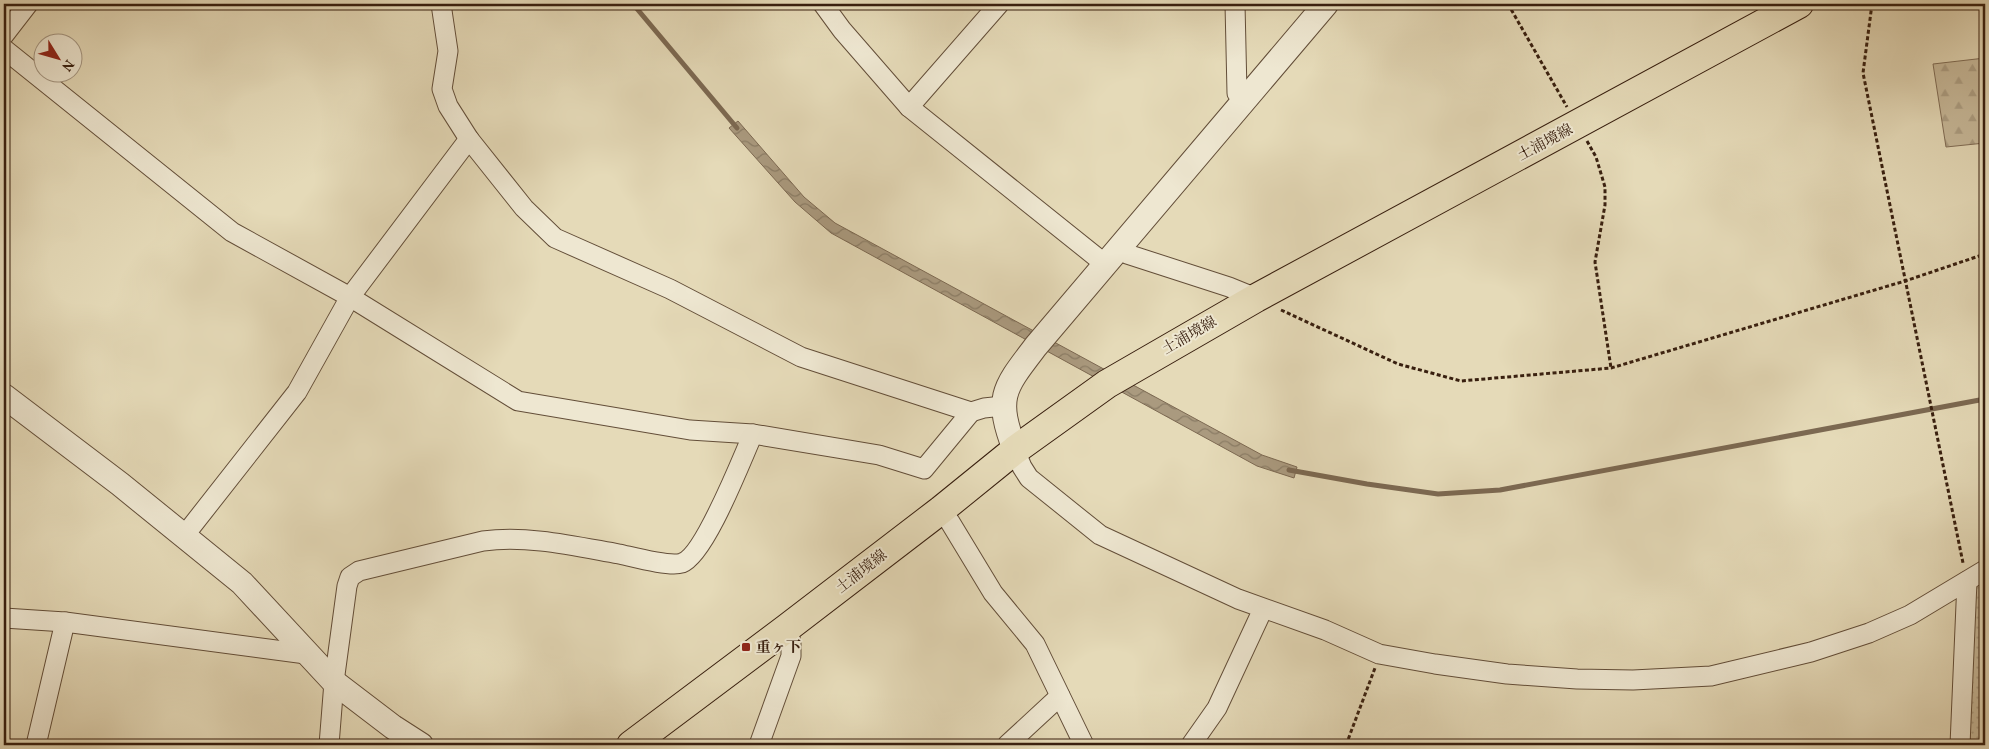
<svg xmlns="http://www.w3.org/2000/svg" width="1989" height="749" viewBox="0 0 1989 749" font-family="Vollkorn,'Noto Serif JP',serif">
<defs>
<pattern id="forest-firs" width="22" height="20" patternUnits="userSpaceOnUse" patternTransform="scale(1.25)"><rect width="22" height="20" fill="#c8ba9b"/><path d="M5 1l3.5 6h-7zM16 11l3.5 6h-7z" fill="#ad9f84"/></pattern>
<pattern id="park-dots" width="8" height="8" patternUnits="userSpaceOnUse" patternTransform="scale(1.25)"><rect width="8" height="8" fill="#c8ba9b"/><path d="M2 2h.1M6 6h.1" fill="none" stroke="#ad9f84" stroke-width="1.8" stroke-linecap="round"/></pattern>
<pattern id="water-waves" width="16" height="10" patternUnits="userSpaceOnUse" patternTransform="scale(1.25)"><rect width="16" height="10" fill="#aa9a7f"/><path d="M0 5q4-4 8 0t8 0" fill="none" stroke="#8b7d66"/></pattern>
</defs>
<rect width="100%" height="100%" fill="#e5dab8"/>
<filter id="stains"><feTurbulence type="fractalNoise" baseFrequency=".004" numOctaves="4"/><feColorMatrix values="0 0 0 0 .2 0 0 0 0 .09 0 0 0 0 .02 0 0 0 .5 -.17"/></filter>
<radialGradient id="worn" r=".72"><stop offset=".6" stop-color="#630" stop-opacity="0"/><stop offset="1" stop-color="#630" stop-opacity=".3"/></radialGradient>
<path fill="url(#forest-firs)" stroke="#806c55" d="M 1985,58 L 1985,143 L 1946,147 L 1933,64 Z"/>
<path fill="url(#park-dots)" stroke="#806c55" d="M 1985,570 L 1985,745 L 1960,745 L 1967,581 Z"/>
<path fill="url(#water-waves)" stroke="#7c6952" d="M 738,121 L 804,197 L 835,223 L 1262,455 L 1297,467 L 1294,478 L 1257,466 L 831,233 L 795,202 L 729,128 Z"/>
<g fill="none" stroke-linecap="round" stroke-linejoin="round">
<g stroke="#7c6952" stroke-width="5">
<path d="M 633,4 L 737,128"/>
<path d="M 1289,470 L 1367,484 L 1438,494 L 1500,490 L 1985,399"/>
</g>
<defs>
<g id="minor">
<path d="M 441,4 L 448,51 L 442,89 L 448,106 L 469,139 L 524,208 L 555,238 L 670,289 L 801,357 L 971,412 L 984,408 L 1003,406"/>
<path d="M 823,4 L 842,30 L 909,107 L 1105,264"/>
<path d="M 1235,4 L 1237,93 L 1246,99"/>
<path d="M 4,35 L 28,4"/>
<path d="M 4,49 L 232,232 L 350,297 L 518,401 L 690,430 L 753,434 L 879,455 L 924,469 L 971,412"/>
<path d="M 909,107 L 999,4"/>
<path d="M 1119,248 L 1127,254 L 1229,287 L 1256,298"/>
<path d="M 1015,450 L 1022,467 L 1029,478 L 1100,535 L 1238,599 L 1325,630 L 1379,654 L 1435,664 L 1507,674 L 1577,679 L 1633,680 L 1711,676 L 1811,652 L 1869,633 L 1910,615 L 1985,570"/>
<path d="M 941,510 L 950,522 L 993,593 L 1035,644 L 1084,745"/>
<path d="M 184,536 L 297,392 L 350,297 L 469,139"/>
<path d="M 4,618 L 65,622 L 306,654"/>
<path d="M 36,745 L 65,622"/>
<path d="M 329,745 L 334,682 L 347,586 L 350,577 L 359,571 L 483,541 C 528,535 574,546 619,554 C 633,557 669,567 682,563 C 705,555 742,458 753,434"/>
<path d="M 759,745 L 791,656 L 791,642 L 787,628"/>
<path d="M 1007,745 L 1060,696"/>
<path d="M 1191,745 L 1217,708 L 1263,609"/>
<path d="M 1960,745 L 1967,581"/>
</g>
<g id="tertiary">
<path d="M 4,396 L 120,484 L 242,583 L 334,682 L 393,727 L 421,745"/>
<path d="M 1015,450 C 995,397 1003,389 1036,346 L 1326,4"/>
</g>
<path id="primary" d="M 631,745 L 787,628 L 941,510 L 1015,450 L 1107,384 L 1256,298 L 1799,4"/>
</defs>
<use href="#minor" stroke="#634e39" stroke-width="21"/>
<use href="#tertiary" stroke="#634e39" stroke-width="26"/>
<use href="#primary" stroke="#381f0f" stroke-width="30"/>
<g stroke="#381f0f" stroke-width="3" stroke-dasharray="4 2.5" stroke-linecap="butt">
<path d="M 1508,4 L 1567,107"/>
<path d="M 1872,4 L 1863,73 L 1963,563"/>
<path d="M 1587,141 L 1596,157 L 1605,187 L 1605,205 L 1595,262 L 1611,368"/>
<path d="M 1281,310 L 1398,364 L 1461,381 L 1611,368 L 1905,281 L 1985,254"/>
<path d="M 1346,745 L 1375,668"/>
</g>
<use href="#minor" stroke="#eee7d1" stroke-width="19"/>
<use href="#tertiary" stroke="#eee7d1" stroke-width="24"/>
<use href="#primary" stroke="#e5dab8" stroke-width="28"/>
</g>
<rect fill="#8f2418" stroke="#eee7d1" stroke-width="2" x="741" y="642" width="10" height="10" rx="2.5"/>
<g text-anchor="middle" stroke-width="4" stroke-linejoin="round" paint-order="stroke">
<g font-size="15" fill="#381f0f" stroke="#eee7d1">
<text transform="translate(1545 142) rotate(-28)" y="5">土浦境線</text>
<text transform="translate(1189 335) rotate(-30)" y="5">土浦境線</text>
<text transform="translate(861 571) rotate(-38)" y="5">土浦境線</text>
</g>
<g font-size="15" font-weight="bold" fill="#381f0f" stroke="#eee7d1" text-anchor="start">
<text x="756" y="652">重ヶ下</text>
</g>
</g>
<rect width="1989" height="749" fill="none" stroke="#e5dab8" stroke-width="20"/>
<rect x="5" y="5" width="1979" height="739" fill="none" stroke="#381f0f" stroke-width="2.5"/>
<rect x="10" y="10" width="1969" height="729" fill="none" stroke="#381f0f"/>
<g transform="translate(58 58) rotate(127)"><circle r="24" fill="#eee7d1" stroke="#a59783"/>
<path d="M0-4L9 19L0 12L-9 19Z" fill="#8f2418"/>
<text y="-8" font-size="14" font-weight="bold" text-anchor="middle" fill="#381f0f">N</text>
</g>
<rect width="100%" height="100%" filter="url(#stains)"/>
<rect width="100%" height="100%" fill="url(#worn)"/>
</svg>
